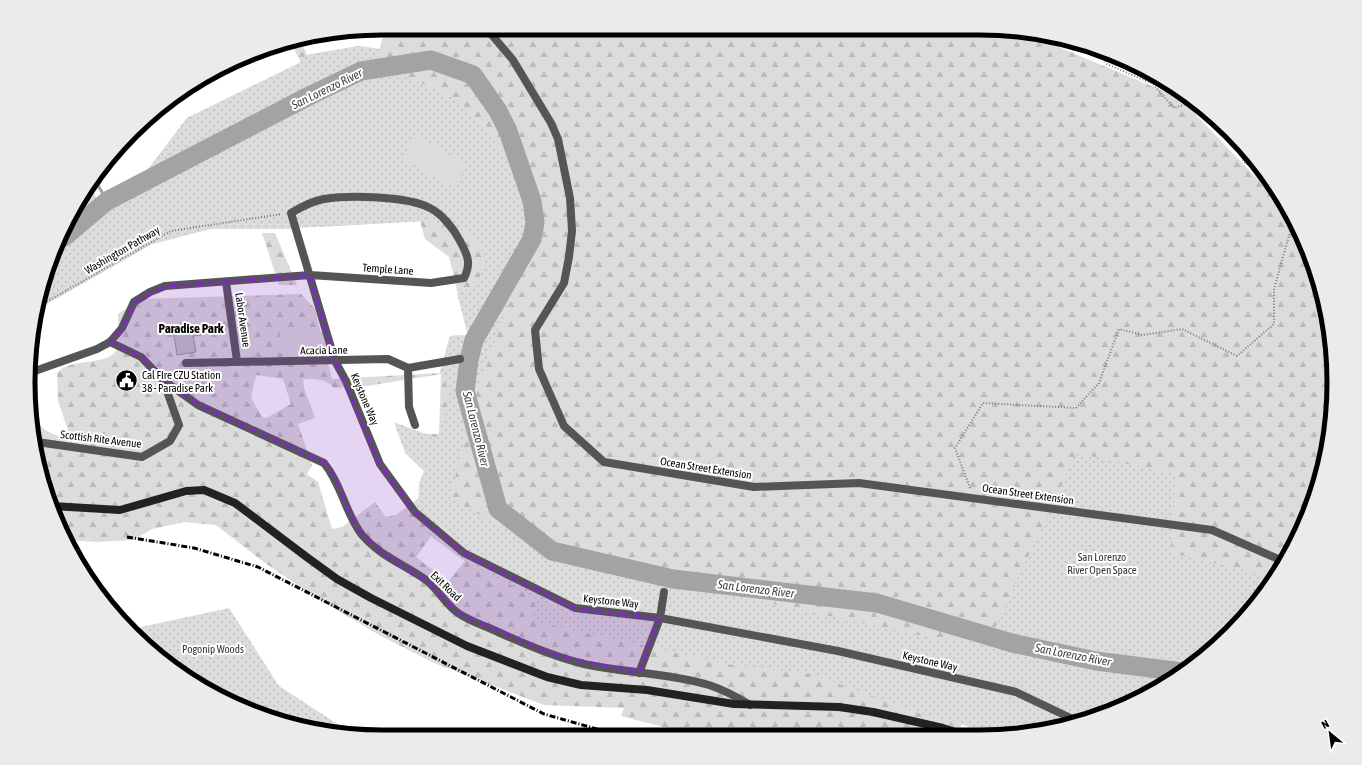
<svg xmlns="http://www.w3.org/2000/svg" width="1362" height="765" viewBox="0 0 1362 765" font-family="'Asap Condensed',sans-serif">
<defs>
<pattern id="forest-firs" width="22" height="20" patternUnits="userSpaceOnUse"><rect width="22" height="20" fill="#dcdcdc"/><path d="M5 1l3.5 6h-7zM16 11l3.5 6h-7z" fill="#bbb"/></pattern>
<pattern id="park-dots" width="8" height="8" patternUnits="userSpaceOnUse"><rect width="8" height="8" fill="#dcdcdc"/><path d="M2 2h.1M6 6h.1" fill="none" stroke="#bbb" stroke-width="1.8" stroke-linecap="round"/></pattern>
</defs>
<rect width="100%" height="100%" fill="#fff"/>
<g fill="url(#forest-firs)" fill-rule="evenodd">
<path d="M 385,28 L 1002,29 L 1028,34 L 1180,98 L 1288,211 L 1298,226 L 1322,291 L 1333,360 L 1331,429 L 1315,497 L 1286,560 L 1230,633 L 1176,677 L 1094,718 L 1026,734 L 985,734 L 962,724 L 957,734 L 774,735 L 725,730 L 725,735 L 694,735 L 621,716 L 624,708 L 544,705 L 434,663 L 381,636 L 315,597 L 265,563 L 216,525 L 184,522 L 152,529 L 133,540 L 97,542 L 69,540 L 55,518 L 31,416 L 45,430 L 65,440 L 68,430 L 58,401 L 57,373 C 70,357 109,367 117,349 C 120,342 118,322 118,314 L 141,299 L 301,294 L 315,309 L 332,379 L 440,373 L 450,336 L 468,335 L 449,257 L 425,239 L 420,221 L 319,227 L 311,198 L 294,229 L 210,229 L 152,244 L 38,309 L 40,291 L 90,183 L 97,200 L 139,181 L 187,118 L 301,63 L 291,43 L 301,41 L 307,55 L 358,46 L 380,49 ZM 441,374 L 439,434 L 409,434 L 421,468 L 424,471 L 419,484 L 419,498 L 396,515 L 386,517 L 375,502 L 342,527 L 332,529 L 318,482 L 307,474 L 312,465 L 298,424 L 315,418 L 304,388 L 303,379 C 315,379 325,378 334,388 L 367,386 ZM 256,375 L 283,379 L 291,404 L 268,417 L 263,418 L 251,398 ZM 431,536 L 465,561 L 448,582 L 416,557 Z"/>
<path d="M 262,233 L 275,233 L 297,285 L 279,285 Z"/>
</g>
<g fill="url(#park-dots)">
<path d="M 358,46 L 380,49 L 374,74 L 410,78 L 458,100 L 521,173 L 527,253 L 475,394 L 450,499 L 563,559 L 942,640 L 990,639 L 1076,453 L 1175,474 L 1171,553 L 1252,572 L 1269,583 L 1230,633 L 1176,677 L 1094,718 L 1026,734 L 988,734 L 962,723 L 927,716 L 812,674 L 733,665 L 530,621 L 538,600 L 458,556 L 431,536 L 418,513 L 419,484 L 424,471 L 405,453 L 394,422 L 437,438 C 445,414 456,396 440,372 L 450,336 L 468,335 L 457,294 L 469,289 L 481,275 L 484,264 L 484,252 L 473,238 L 459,228 L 451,224 L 427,221 L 296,228 L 210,229 L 152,244 L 38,309 L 40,291 L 77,209 L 140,180 L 187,118 L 301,62 L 307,55 Z"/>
<path d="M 229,608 L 279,686 L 356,736 L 269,718 L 205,689 L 132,629 Z"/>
</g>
<g fill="#dcdcdc">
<path d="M 416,135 L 467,165 L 454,188 L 402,158 Z"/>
<path d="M 280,331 L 328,332 L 328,354 L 279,353 Z"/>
</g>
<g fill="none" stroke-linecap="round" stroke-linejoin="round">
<path stroke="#a3a3a3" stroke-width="3" d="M 94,178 L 107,201"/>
<path stroke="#a3a3a3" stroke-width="19" d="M 64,237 L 107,201 L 309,96 L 361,71 L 431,60 L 473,75 L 498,111 L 508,131 L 532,201 L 535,222 L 532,239 L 474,340 L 469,360 L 465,391 L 498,509 L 552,551 L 673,579 L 877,603 L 1012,643 L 1096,661 L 1182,672"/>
</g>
<g fill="#c4c4c4" stroke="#999">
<path d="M 199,325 L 201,335 L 193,336 L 196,352 L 177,355 L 173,329 Z"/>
<path d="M 130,374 L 135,384 L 123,389 L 119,378 Z"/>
</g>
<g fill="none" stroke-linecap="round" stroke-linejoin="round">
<g stroke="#777" stroke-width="2" stroke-dasharray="1 2" stroke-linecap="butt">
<path d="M 1091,46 L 1100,53 L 1107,64 L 1153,84 L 1174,108 L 1190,103 L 1206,111"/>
<path d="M 1223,126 L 1245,163 L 1266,175"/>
<path d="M 39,306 L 171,231 L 282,214"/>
<path d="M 970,488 L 955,448 L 983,403 L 1076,408 L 1099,383 L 1119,329 L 1143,335 L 1182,329 L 1237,356 L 1274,324 L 1274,289 L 1292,225 L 1287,209"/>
</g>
<g stroke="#555" stroke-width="8">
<path d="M 486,28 L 513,60 L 551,123 L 558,139 L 570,198 L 572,231 L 569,257 L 564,283 L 535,330 L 539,369 L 564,426 L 604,462 L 754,487 L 859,483 L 1212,530 L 1285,562"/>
<path d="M 149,120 L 154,115"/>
<path d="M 226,282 L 237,361"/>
<path d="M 186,363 L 388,359 L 408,368 L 460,359"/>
<path d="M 408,368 L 409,407 L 415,425"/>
<path d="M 32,372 L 97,349 L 110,342 L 122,328 L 134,302 L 150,292 L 165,286 L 310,275 L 431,283 L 464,278 C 472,263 467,254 460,241 C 454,229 442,214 430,208 C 408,196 349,195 324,199 C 312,201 301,207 291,213 L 335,361 L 346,381 L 380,464 L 415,512 L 464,553 L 575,608 L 660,618 L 838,651 L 1016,692 L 1079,722"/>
<path d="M 163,380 L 198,405 L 324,463 C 342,485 345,513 362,535 C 381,557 404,564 426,580 C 438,589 445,604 458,613 C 469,621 483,625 496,631 C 524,644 554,657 584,664 C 625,673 669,673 709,685 C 724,690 737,697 750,705"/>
<path d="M 37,442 L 142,457 L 170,441 L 179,425 L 163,380 L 141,357 L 110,342"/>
<path d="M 639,673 L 660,618 L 664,592"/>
</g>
<path stroke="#222" stroke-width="8" d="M 52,506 L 120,510 L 186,491 L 204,490 L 235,503 L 308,558 L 337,579 L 371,598 L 467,646 L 547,677 L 581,685 L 647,690 L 734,704 L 839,707 L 873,712 L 943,728 L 961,734"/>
<path stroke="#000" stroke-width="3" stroke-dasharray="6 2 1 2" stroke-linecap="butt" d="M 127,537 L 194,548 L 258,567 L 544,714 L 618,735"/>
</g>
<path fill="#7b2cbf" fill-opacity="0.2" stroke="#7b2cbf" stroke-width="3" stroke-dasharray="8 5" stroke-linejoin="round" d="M 310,275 L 335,361 L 380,464 L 415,512 L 464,553 L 575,608 L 660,618 L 639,673 L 554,655 L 458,613 L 427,581 L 393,562 L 362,535 L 352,520 L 333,474 L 324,463 L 198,405 L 163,380 L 141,357 L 110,342 L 122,328 L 134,302 L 165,286 Z"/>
<defs>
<symbol id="civic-disc" viewBox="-11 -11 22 22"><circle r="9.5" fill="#000" stroke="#fff"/><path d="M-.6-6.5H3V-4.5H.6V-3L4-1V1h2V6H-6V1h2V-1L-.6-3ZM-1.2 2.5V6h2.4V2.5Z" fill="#fff"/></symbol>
</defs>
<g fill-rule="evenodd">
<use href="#civic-disc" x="114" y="368" width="25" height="25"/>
</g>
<g text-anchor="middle" stroke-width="4" stroke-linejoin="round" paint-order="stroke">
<g font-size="11" fill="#000" stroke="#fff">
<text transform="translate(122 250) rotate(-30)" y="4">Washington Pathway</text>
<text transform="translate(388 269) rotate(4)" y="4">Temple Lane</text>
<text transform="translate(243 320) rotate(82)" y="4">Labor Avenue</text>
<text transform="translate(324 350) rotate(-1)" y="4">Acacia Lane</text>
<text transform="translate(365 399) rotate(67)" y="4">Keystone Way</text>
<text transform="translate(101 439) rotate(7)" y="4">Scottish Rite Avenue</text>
<text transform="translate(706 468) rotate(9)" y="4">Ocean Street Extension</text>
<text transform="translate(1028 494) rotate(8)" y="4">Ocean Street Extension</text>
<text transform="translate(446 586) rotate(44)" y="4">Exit Road</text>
<text transform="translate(611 601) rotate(6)" y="4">Keystone Way</text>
<text transform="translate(930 661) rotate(13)" y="4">Keystone Way</text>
</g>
<g font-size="11" fill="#000" stroke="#fff" text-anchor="start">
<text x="142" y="379">Cal FIre CZU Station<tspan x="142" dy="13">38 - Paradise Park</tspan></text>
</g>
<g font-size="11" fill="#333" stroke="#fff">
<text x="1102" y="561">San Lorenzo<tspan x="1102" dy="13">River Open Space</tspan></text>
<text x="213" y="653">Pogonip Woods</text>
</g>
<g font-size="12" font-style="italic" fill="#444" stroke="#fff">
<text transform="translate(327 89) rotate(-26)" y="4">San Lorenzo River</text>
<text transform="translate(476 429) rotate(76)" y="4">San Lorenzo River</text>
<text transform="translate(756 589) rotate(7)" y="4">San Lorenzo River</text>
<text transform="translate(1073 655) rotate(11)" y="4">San Lorenzo River</text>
</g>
<g font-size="13" font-weight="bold" fill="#000" stroke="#fff">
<text x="191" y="333">Paradise Park</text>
</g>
</g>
<path d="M0 0H1362V765H0ZM382 35H980A347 347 0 0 1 1327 382V383A347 347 0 0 1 980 730H382A347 347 0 0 1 35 383V382A347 347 0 0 1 382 35Z" fill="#ebebeb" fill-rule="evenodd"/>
<path fill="none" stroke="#000" stroke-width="5" d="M382 35H980A347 347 0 0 1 1327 382V383A347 347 0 0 1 980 730H382A347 347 0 0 1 35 383V382A347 347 0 0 1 382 35Z"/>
<g transform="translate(1330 733) rotate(331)" stroke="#ffffff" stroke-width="3" paint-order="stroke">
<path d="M0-3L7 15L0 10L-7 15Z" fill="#000000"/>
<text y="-6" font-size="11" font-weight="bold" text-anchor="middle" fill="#000000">N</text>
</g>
</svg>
